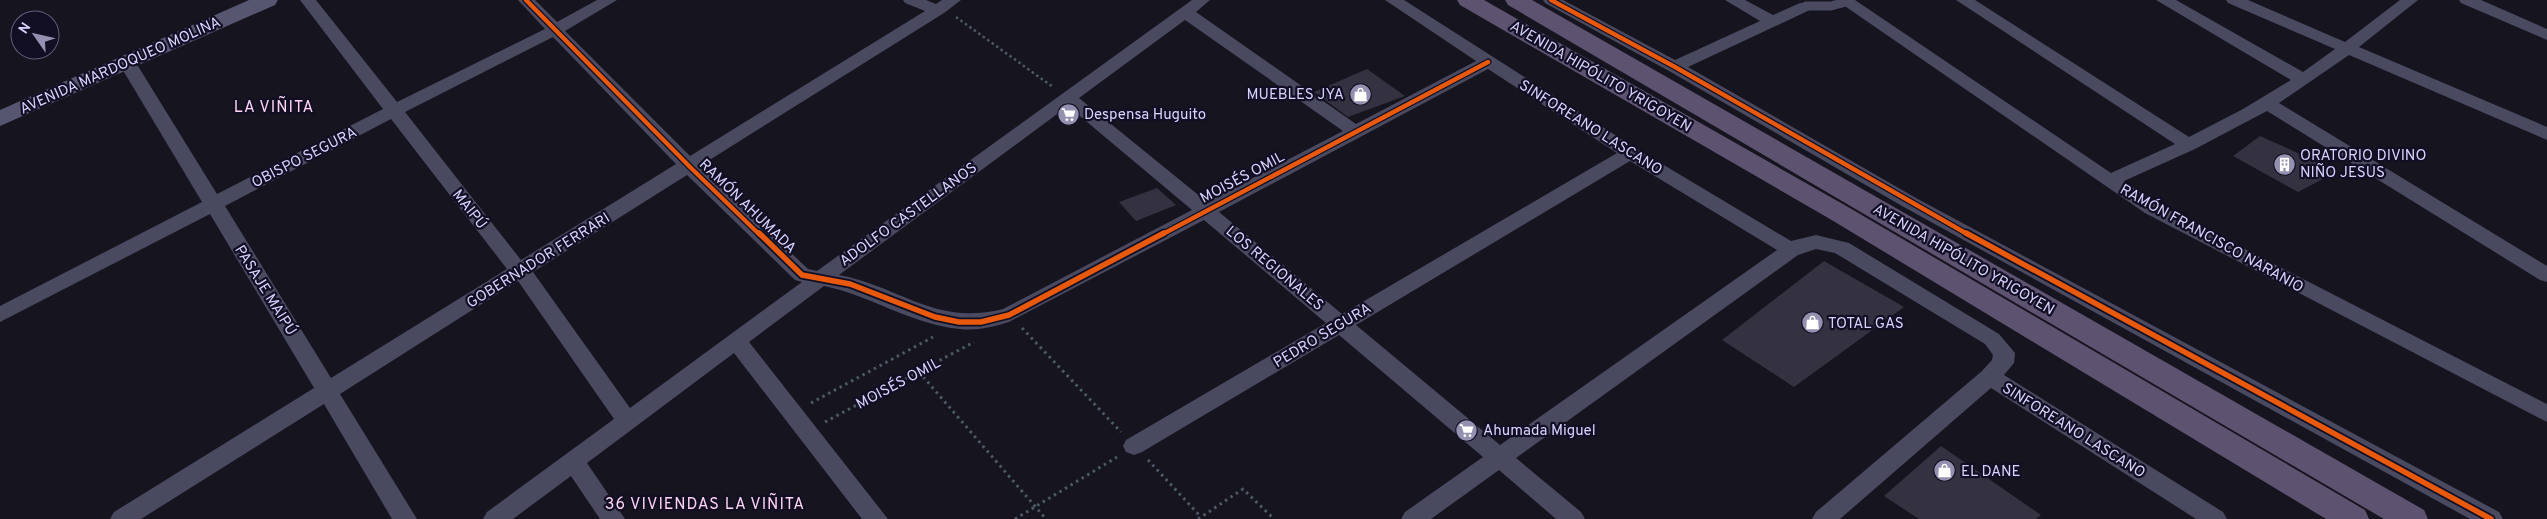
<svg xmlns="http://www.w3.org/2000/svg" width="2547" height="519" viewBox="0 0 2547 519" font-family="Overpass,sans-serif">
<rect width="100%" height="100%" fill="#16141f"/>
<g fill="#343241">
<path d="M 1367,69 L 1405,96 L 1348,117 L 1314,92 Z"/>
<path d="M 2260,136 L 2338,171 L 2298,192 L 2233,156 Z"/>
<path d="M 1157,188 L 1176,205 L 1136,221 L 1119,202 Z"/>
<path d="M 1824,261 L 1904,307 L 1794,387 L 1722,340 Z"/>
<path d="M 1941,446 L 2041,515 L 2036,519 L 1919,519 L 1884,496 Z"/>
</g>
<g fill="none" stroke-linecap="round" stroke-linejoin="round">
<path stroke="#4c5a66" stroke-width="2.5" stroke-dasharray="2.5 3" stroke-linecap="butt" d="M 956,17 L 1053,87"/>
<g stroke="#4c5a66" stroke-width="3" stroke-dasharray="2.5 4" stroke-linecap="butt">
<path d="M 1022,328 L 1121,432"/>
<path d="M 919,372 L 1046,519"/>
<path d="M 811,403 L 933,337"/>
<path d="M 825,422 L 974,342"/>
<path d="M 1148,460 L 1201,517"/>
<path d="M 1015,519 L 1117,457"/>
<path d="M 1198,519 L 1243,489 L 1274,519"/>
</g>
<path stroke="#494960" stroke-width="9" d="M 1806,6 L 1831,6 L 1846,2"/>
<g fill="#494960" fill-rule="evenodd">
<path d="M 300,0 L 316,0 L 397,102 L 545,29 L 518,0 L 535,0 L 557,22 L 597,0 L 617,0 L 565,31 L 690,156 L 925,11 L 905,3 L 903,0 L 926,0 L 936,4 L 942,0 L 961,0 L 944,13 L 700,166 L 808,269 L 817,271 L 1192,0 L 1210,0 L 1196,12 L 1356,124 L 1476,61 L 1385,0 L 1404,0 L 1637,149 L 1791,241 L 1816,235 L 1849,243 L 1999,334 L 2015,353 L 2014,363 L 2004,375 L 2223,512 L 2227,519 L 2196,519 L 1991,388 L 1840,519 L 1812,519 L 1816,512 L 1982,371 L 1992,360 L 1993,355 L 1985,344 L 1835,253 L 1816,249 L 1798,255 L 1516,458 L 1581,512 L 1585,519 L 1556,519 L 1499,470 L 1431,519 L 1401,519 L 1405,512 L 1483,457 L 1339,335 L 1142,452 L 1134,455 L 1126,452 L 1123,446 L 1126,440 L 1326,323 L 1204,220 L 1009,322 C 992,327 977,331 960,329 C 912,325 870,295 824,286 L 749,342 L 888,519 L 862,519 L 734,353 L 587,463 L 625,519 L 600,519 L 571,476 L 513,519 L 483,519 L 487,512 L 614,419 L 518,281 L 340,394 L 417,519 L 392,519 L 324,404 L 141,519 L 110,519 L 114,512 L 314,388 L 210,214 L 0,322 L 0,306 L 202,202 L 118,62 L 121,58 L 133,58 L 217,194 L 383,109 ZM 1185,20 L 1343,131 L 1207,202 L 1079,98 ZM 553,37 L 676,164 L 521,260 L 405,112 ZM 1488,69 L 1617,153 L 1342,314 L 1219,212 ZM 1068,106 L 1192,210 L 1003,309 C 934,326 902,287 839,275 ZM 391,119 L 507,269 L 331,378 L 225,206 ZM 1630,161 L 1777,250 L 1500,445 L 1356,325 ZM 687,175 L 795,280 L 802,282 L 630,408 L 533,272 Z"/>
<path d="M 1543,0 L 1563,0 L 1675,60 L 1760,21 L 1725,0 L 1745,0 L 1773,15 L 1800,3 L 1812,3 L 1814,6 L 1812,9 L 1688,67 L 1916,198 L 2499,512 L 2503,519 L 2470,519 L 1902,206 L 1669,71 L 1545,3 Z"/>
<path d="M 1836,0 L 1855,0 L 2111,173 L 2175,144 L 1956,0 L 1975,0 L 2189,137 L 2243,109 L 2291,80 L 2156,0 L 2176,0 L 2303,72 L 2335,49 L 2228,3 L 2226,0 L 2248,0 L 2345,42 L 2400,0 L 2418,0 L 2359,47 L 2547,127 L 2547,140 L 2349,55 L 2279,103 L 2547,266 L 2547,282 L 2540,280 L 2267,111 L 2195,149 L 2124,181 L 2159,205 L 2547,404 L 2547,422 L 2145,213 Z"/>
<path d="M 2459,0 L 2481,0 L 2547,29 L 2547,40 L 2461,3 Z"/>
</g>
<path fill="#575671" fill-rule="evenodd" d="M 249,0 L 278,0 L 275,5 L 0,126 L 0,110 Z"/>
<g fill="#5d5371" fill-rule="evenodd">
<path d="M 1457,0 L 1484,0 L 1848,207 L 2365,510 L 2369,519 L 2326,519 L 1830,219 L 1460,5 Z"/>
<path d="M 1505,0 L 1532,0 L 2424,510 L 2428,519 L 2384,519 L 1508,5 Z"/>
</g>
<defs>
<g id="cycleway-far1">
<path d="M 526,0 L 690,167 L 760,235"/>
<path d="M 1551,0 L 1675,67 L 1969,235"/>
<path d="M 1161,235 L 1488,62"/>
</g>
<g id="cycleway">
<path d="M 759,233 L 802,275 L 850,284 L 935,317 L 959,322 L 981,322 L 1009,315 L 1164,233"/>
<path d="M 1966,233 L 2491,519"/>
</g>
</defs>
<use href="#cycleway-far1" stroke="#120f24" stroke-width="7"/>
<use href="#cycleway" stroke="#120f24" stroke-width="9"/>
<use href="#cycleway-far1" stroke="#e8590c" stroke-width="4.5"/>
<use href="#cycleway" stroke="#e8590c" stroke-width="5.5"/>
</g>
<defs>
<symbol id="shop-disc" viewBox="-11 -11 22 22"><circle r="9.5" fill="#9390b0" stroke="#120f24"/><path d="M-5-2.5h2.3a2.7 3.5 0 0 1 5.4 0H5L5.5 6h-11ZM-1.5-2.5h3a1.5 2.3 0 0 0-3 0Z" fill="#fff"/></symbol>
<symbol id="supermarket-disc" viewBox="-11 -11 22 22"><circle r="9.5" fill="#9390b0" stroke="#120f24"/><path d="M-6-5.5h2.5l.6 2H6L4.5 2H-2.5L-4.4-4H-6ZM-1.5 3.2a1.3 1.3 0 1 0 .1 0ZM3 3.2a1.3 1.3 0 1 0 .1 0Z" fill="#fff"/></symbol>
<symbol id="building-disc" viewBox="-11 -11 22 22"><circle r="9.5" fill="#9390b0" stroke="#120f24"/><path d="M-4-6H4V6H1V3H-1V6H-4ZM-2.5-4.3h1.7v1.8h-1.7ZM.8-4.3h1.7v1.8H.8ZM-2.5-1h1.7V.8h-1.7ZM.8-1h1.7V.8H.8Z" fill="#fff"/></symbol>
</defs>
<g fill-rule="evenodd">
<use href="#shop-disc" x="1348" y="82" width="25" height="25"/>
<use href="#supermarket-disc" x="1056" y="102" width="25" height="25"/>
<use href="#building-disc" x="2272" y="152" width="25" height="25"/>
<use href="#shop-disc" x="1800" y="310" width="25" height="25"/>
<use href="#supermarket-disc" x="1454" y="418" width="25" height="25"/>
<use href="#shop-disc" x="1932" y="458" width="25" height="25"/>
</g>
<g text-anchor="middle" stroke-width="4.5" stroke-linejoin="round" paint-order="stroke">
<g font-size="15" fill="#d7d3fe" stroke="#120f24">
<text transform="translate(120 65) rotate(-24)" y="5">AVENIDA MARDOQUEO MOLINA</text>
<text transform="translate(1601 76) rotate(30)" y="5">AVENIDA HIPÓLITO YRIGOYEN</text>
<text transform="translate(1591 127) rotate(32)" y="5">SINFOREANO LASCANO</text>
<text transform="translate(304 157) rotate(-27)" y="5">OBISPO SEGURA</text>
<text transform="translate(1242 177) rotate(-28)" y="5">MOISÉS OMIL</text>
<text transform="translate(748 206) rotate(44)" y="5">RAMÓN AHUMADA</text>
<text transform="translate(470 209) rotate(52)" y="5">MAIPÚ</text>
<text transform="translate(908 214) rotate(-36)" y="5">ADOLFO CASTELLANOS</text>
<text transform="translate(2212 238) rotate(29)" y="5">RAMÓN FRANCISCO NARANIO</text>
<text transform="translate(1964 259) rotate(30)" y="5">AVENIDA HIPÓLITO YRIGOYEN</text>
<text transform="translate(538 260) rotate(-32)" y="5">GOBERNADOR FERRARI</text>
<text transform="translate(1275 268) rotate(40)" y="5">LOS REGIONALES</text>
<text transform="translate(266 290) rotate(58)" y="5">PASAJE MAIPÚ</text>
<text transform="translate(1322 335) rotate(-31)" y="5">PEDRO SEGURA</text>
<text transform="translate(898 383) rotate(-28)" y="5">MOISÉS OMIL</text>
<text transform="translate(2074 430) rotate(32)" y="5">SINFOREANO LASCANO</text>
</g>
<g font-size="15" fill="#d7d3fe" stroke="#120f24" text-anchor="start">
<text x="1344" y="99" text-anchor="end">MUEBLES JYA</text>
<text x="1084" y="119">Despensa Huguito</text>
<text x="2300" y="160">ORATORIO DIVINO<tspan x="2300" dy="17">NIÑO JESUS</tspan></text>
<text x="1828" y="328">TOTAL GAS</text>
<text x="1483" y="435">Ahumada Miguel</text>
<text x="1961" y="476">EL DANE</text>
</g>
<g font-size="16" letter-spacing="1" fill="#fed5f0" stroke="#120f24">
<text x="274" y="112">LA VIÑITA</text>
<text x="705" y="509">36 VIVIENDAS LA VIÑITA</text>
</g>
</g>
<g transform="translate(35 35) rotate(304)"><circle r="24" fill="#120f24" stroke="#615d7b"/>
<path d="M0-4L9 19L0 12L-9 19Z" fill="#9390b0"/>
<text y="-8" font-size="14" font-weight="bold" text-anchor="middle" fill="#d7d3fe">N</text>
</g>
</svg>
